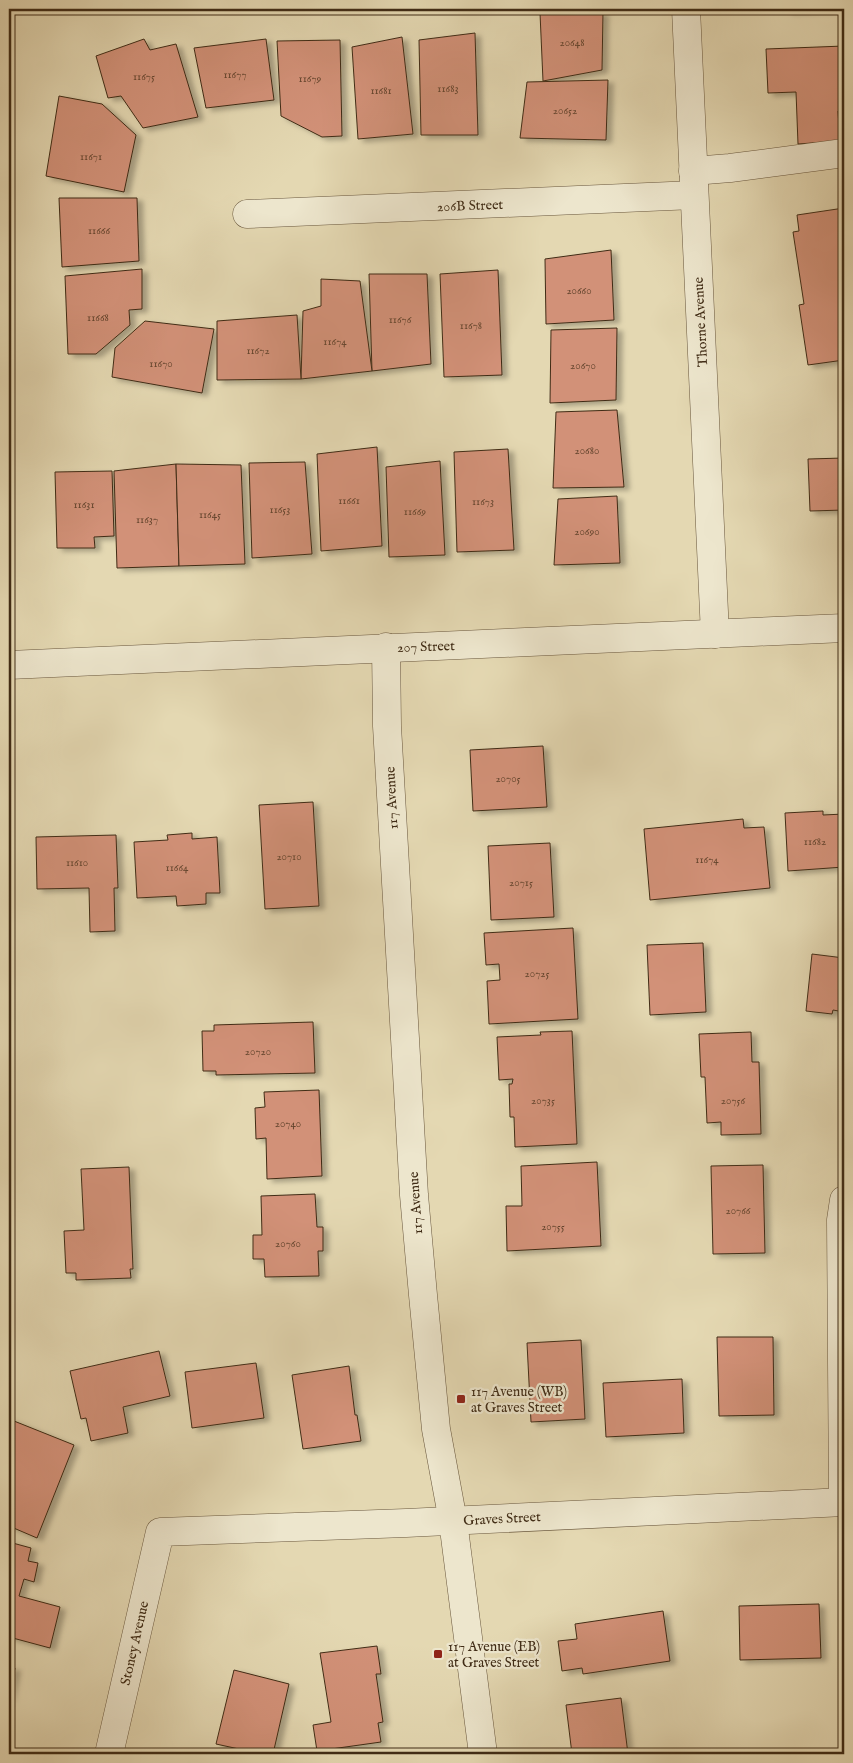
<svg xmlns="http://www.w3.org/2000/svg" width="853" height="1763" viewBox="0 0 853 1763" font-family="'IM FELL English',serif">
<defs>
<filter id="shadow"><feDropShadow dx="5.5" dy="3" stdDeviation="2.5" flood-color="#0004"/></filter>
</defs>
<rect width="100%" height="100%" fill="#e4d8b2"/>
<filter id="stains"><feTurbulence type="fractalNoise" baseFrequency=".004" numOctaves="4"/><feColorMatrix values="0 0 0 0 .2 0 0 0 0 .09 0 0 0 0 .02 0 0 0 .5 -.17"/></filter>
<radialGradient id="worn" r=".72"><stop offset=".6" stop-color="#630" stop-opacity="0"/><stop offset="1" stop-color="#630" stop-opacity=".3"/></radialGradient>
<g fill="#d29178" stroke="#402c16" filter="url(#shadow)">
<path d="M 787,9 L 830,9 L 787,11 Z"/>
<path d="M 603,12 L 602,70 L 543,81 L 540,13 Z"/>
<path d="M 475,33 L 478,135 L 421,135 L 419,40 Z"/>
<path d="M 402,37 L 413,134 L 358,139 L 352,47 Z"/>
<path d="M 144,39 L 150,50 L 176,44 L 198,117 L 143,128 L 121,96 L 108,98 L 96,56 Z"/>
<path d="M 266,39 L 274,100 L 206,108 L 194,48 Z"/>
<path d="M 340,40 L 342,136 L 322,137 L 281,116 L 277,41 Z"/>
<path d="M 844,46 L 844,110 L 838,111 L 840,141 L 798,144 L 796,92 L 768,93 L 766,49 Z"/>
<path d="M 608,80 L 606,140 L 520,138 L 527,82 Z"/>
<path d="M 59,96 L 102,104 L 136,135 L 124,192 L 46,176 Z"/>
<path d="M 59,198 L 137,198 L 139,261 L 62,267 Z"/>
<path d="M 844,208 L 844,360 L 808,365 L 799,305 L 804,304 L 793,232 L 799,231 L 797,215 Z"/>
<path d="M 611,250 L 614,320 L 546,324 L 545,259 Z"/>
<path d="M 142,269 L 142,309 L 129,310 L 130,325 L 96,354 L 68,354 L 65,276 Z"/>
<path d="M 498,270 L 502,375 L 444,377 L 440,274 Z"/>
<path d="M 369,274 L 427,274 L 431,364 L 372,371 Z"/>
<path d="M 321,279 L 360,281 L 372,371 L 301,379 L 303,311 L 321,306 Z"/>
<path d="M 297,315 L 301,379 L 217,380 L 217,321 Z"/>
<path d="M 145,321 L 214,329 L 202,393 L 112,377 L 115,348 Z"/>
<path d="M 617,328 L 616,400 L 550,403 L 551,330 Z"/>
<path d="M 617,410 L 624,487 L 553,488 L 556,412 Z"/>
<path d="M 377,447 L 382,546 L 321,551 L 317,454 Z"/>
<path d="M 508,449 L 514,550 L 457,552 L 454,452 Z"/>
<path d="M 844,458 L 844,510 L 810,511 L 808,459 Z"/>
<path d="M 440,461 L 445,555 L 389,557 L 386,467 Z"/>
<path d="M 305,462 L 312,554 L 252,558 L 249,463 Z"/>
<path d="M 176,464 L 179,566 L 117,568 L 114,471 Z"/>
<path d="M 176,464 L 241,465 L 245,564 L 179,566 Z"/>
<path d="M 112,471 L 114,536 L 94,537 L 95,548 L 57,548 L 55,472 Z"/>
<path d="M 617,496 L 620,563 L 554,565 L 558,499 Z"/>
<path d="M 543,746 L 547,807 L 473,811 L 470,750 Z"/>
<path d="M 313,802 L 319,906 L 265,909 L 259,805 Z"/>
<path d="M 823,811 L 823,815 L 844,814 L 844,867 L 788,871 L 785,813 Z"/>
<path d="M 743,819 L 744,828 L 764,827 L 770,888 L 650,900 L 644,829 Z"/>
<path d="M 192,833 L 192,839 L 217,837 L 220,893 L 206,893 L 206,904 L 177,906 L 176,896 L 137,898 L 134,842 L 168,840 L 167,835 Z"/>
<path d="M 116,835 L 118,888 L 114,888 L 115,931 L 90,932 L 89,888 L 37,889 L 36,837 Z"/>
<path d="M 550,843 L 554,917 L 491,920 L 488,846 Z"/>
<path d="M 573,928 L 578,1019 L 489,1024 L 487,981 L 500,980 L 499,964 L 486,965 L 484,933 Z"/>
<path d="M 703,943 L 706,1012 L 650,1015 L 647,945 Z"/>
<path d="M 812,954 L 844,958 L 844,1012 L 833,1010 L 832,1014 L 806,1011 Z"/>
<path d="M 313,1022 L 315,1073 L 216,1075 L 216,1071 L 203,1071 L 202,1031 L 214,1031 L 214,1025 Z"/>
<path d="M 572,1031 L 577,1144 L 515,1147 L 514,1117 L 510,1117 L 509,1084 L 512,1084 L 513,1079 L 499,1080 L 497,1037 L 541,1035 L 540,1032 Z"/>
<path d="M 751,1032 L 752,1062 L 759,1062 L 761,1134 L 721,1135 L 721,1122 L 707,1123 L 705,1077 L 701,1077 L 699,1034 Z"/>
<path d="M 319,1090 L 322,1176 L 267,1179 L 266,1138 L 256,1139 L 255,1108 L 265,1107 L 264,1092 Z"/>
<path d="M 597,1162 L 601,1246 L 507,1251 L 506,1206 L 522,1206 L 521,1166 Z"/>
<path d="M 763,1165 L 765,1253 L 713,1254 L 711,1166 Z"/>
<path d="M 129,1167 L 133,1269 L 130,1269 L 131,1278 L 76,1280 L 76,1273 L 66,1273 L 64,1231 L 84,1230 L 81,1169 Z"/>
<path d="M 315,1194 L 317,1227 L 323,1227 L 323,1251 L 318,1251 L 319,1276 L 265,1277 L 264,1259 L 253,1259 L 253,1235 L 262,1235 L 261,1196 Z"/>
<path d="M 717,1337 L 773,1337 L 774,1415 L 719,1416 Z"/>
<path d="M 581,1340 L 585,1419 L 531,1422 L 527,1343 Z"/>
<path d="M 159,1351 L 170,1396 L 123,1407 L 128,1433 L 91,1441 L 86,1418 L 81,1419 L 70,1371 Z"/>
<path d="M 256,1363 L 264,1418 L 192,1428 L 185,1372 Z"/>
<path d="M 349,1366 L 355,1415 L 357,1415 L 361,1441 L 303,1449 L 292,1375 Z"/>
<path d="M 682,1379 L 684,1433 L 606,1437 L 603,1383 Z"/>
<path d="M 9,1419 L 74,1445 L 37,1538 L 9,1526 Z"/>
<path d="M 9,1542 L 31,1548 L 28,1561 L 38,1563 L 34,1582 L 24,1579 L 19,1596 L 60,1607 L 50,1648 L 9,1637 Z"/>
<path d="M 819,1604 L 821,1658 L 740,1660 L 739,1606 Z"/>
<path d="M 663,1611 L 670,1661 L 583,1674 L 582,1668 L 562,1671 L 558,1641 L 577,1639 L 575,1624 Z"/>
<path d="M 377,1646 L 381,1674 L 376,1674 L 383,1722 L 378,1723 L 381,1742 L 317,1751 L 313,1725 L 331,1722 L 320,1653 Z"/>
<path d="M 9,1667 L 15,1668 L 9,1699 Z"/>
<path d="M 234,1670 L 289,1684 L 273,1754 L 262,1754 L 216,1744 Z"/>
<path d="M 621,1698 L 628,1754 L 572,1754 L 566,1705 Z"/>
</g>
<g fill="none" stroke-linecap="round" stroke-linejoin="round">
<defs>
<g id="minor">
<path d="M 686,9 L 715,634"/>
<path d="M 693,171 L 730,168 L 844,153"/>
<path d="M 247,214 L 694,195"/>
<path d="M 386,647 L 387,726 L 414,1195 L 423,1295 L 436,1429 L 453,1521 L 483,1754"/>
<path d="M 9,665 L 844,628"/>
<path d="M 843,1502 L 841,1220 L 844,1200"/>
<path d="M 109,1754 L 160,1532 L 406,1523 L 844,1502"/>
</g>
</defs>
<use href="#minor" stroke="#69573d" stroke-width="29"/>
<use href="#minor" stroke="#ede6cd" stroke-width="28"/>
</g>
<g fill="#8f2418" stroke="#ede6cd" stroke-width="2">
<rect x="456" y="1394" width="10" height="10" rx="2.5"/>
<rect x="433" y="1649" width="10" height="10" rx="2.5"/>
</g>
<g text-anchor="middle" stroke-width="4.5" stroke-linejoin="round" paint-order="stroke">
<g font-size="11" fill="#64452e">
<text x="572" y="46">20648</text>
<text x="235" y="78">11677</text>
<text x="144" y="80">11675</text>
<text x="310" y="82">11679</text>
<text x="448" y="92">11683</text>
<text x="381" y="94">11681</text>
<text x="565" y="114">20652</text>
<text x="91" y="160">11671</text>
<text x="99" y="234">11666</text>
<text x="579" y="294">20660</text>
<text x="98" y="321">11668</text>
<text x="400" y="323">11676</text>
<text x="471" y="329">11678</text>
<text x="335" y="345">11674</text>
<text x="258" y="354">11672</text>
<text x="161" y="367">11670</text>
<text x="583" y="369">20670</text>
<text x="587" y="454">20680</text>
<text x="349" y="504">11661</text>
<text x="483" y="505">11673</text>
<text x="84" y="508">11631</text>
<text x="280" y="513">11653</text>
<text x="415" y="515">11669</text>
<text x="210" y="518">11645</text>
<text x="147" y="523">11637</text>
<text x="587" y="535">20690</text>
<text x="508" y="782">20705</text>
<text x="815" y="845">11682</text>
<text x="289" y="860">20710</text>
<text x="707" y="863">11674</text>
<text x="77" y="866">11610</text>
<text x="177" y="871">11664</text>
<text x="521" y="886">20715</text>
<text x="537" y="977">20725</text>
<text x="258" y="1055">20720</text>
<text x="543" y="1104">20735</text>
<text x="733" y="1104">20756</text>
<text x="288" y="1127">20740</text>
<text x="738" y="1214">20766</text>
<text x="553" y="1230">20755</text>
<text x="288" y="1247">20760</text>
</g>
<g font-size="14" fill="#402c16" stroke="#ede6cd">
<text transform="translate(470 205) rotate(-2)" y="5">206B Street</text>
<text transform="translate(700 322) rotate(-93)" y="5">Thorne Avenue</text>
<text transform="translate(426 646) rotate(-2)" y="5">207 Street</text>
<text transform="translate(391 798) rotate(-93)" y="5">117 Avenue</text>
<text transform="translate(415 1203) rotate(-94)" y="5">117 Avenue</text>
<text transform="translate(502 1518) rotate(-3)" y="5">Graves Street</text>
<text transform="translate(134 1643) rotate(-77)" y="5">Stoney Avenue</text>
</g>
<g font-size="14" fill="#402c16" stroke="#ede6cd" text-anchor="start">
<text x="471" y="1396">117 Avenue (WB)<tspan x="471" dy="16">at Graves Street</tspan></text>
<text x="448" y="1651">117 Avenue (EB)<tspan x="448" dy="16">at Graves Street</tspan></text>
</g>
</g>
<rect width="853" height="1763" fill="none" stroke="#e4d8b2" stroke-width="30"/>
<rect x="10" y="10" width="833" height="1743" fill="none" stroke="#402c16" stroke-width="2.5"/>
<rect x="15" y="15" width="823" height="1733" fill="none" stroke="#402c16"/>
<rect width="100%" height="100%" filter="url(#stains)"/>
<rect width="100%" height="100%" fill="url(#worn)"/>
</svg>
